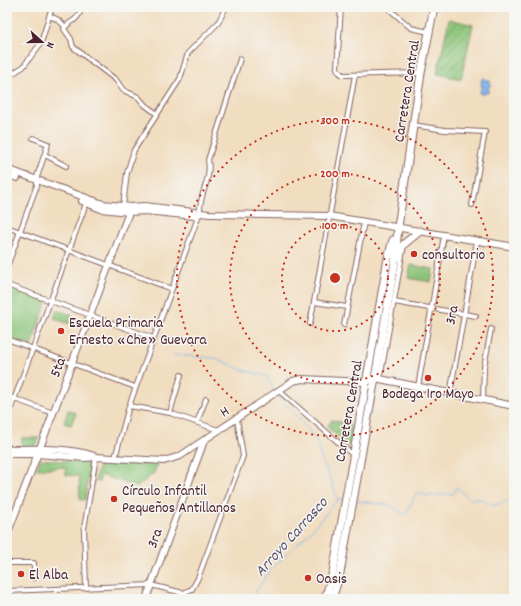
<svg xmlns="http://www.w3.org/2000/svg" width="521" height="606" viewBox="0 0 521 606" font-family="Dekko,sans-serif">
<defs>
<pattern id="garden-furrows" width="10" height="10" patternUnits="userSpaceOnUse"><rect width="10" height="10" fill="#8ac478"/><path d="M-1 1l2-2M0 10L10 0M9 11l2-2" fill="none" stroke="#739f63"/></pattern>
<pattern id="water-ripples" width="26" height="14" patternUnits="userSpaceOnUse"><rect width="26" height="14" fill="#7fb7ef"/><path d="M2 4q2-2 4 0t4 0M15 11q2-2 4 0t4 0" fill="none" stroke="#6a94c2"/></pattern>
</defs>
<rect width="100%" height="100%" fill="#f6f6f2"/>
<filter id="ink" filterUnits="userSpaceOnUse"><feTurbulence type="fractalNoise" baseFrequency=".025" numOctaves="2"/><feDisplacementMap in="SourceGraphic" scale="8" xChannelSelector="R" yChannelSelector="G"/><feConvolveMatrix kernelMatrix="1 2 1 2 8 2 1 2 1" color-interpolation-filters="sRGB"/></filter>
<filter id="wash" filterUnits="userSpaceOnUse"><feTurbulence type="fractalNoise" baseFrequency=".012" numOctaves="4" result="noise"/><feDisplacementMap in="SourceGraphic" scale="16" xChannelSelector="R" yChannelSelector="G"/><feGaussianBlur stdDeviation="0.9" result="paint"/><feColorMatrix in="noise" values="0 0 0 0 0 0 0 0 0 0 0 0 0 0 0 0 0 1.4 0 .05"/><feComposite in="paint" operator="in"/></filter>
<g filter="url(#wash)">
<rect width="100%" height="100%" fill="#f1ddbf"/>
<g fill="#8ac478" stroke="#6a7252">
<path d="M 411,265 L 433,269 L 431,282 L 408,278 Z"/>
<path d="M 7,287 L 47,301 L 31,346 L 7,338 Z"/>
<path d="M 57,310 L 72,315 L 69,324 L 54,318 Z"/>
<path d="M 68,410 L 76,413 L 71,425 L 64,423 Z"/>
<path d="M 22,438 L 39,438 L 36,446 L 22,446 Z"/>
<path d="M 40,459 L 90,463 L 85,500 L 80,500 L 79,476 L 66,475 L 65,467 L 37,469 Z"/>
<path d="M 103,463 L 157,464 L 154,473 L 137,487 L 101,475 L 99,482 L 95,481 L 99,465 Z"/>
</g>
<g fill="url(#garden-furrows)" stroke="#6a7252">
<path d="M 449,19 L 473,25 L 461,79 L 437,74 Z"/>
<path d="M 332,420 L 350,424 L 349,428 L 354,429 L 350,447 L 327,427 Z"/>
</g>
<path fill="url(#water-ripples)" stroke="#646b8d" d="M 484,77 L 488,81 L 490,81 L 490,86 L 488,87 L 489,91 L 487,93 L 481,94 L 479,93 L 482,88 L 481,81 Z"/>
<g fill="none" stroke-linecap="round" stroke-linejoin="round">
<g stroke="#7fb7ef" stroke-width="1">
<path d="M 173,355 L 215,358 L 232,365 L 239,369 L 266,376 L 274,391"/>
<path d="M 277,395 L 279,399 L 295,413 L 318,443 L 321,458 L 332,482 L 337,499"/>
<path d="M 357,501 L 390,505 L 405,515 L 416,494 L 422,493 L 426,496 L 453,494 L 457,487 L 470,499 L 482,499 L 492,506 L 514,499"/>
<path d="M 251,599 L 270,570 L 310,532 L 338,499 L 342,499"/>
</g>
</g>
</g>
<g filter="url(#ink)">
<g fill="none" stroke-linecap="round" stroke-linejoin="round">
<defs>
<g id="street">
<path d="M 82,7 C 77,24 70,19 64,29 L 71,39 L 73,47 L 116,80 L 123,90 L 138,97 L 145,105 L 157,114"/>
<path d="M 341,7 L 337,68 L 339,72 L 343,75 L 421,73"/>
<path d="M 387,7 L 411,28 L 429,32"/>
<path d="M 49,16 C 56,18 61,21 65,27"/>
<path d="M 7,77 L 23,67 L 41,43 L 52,7"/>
<path d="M 413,125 L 445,130 L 485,132 L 472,205"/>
<path d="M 45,155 L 66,166"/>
<path d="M 123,206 L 127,173 L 134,150 L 180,79 L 188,53 L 218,23 L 226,7"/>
<path d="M 7,227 L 172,289"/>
<path d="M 7,267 L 37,185 L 37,177 L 48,144 L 33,138"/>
<path d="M 7,285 L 153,338"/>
<path d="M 314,302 L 347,307"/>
<path d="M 394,302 L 476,316"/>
<path d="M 310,324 L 355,75"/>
<path d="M 344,325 L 364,222"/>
<path d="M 7,339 L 135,387"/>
<path d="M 380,379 L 403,250"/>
<path d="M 418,387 L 444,235"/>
<path d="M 278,390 L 353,455"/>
<path d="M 450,394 L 477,241"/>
<path d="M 7,396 L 53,413"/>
<path d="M 483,400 L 484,367 L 491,329"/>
<path d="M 129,406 L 170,413 L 218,430"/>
<path d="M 170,413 L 181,375"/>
<path d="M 7,419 L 87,201"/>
<path d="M 197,422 L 206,399"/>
<path d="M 115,458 L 129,406 L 200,212 C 199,194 212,179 208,160 L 240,59"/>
<path d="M 7,563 L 34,563 L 34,578"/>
<path d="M 86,588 L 84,529 L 96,457"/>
<path d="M 7,591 L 151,585 L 183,593 L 192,589 L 198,578 L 243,456 L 237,419"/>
</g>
<g id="secondary">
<path d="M 7,169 L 103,204 L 131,207 L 145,206 L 209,214 L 329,216 L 509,246"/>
<path d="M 7,174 L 17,178"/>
<path d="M 82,201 L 101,209 L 129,212 L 145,211 L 195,216"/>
<path d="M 7,449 C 34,449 68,447 94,456"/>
<path d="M 7,454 L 38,454 L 85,458 L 96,457 L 164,461 L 180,456 L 293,381 L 302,379 L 366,382 L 375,378 L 514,406"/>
<path d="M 7,535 L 131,207"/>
<path d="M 146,599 L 204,441"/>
</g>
<g id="primary">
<path d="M 397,257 L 404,244 L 420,231"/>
<path d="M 325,599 L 333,572 L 388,258 L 393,240"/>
<path d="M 332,599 L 340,573 L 375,378 L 395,262 L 398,227 L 421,73 L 434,7"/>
</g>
</defs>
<use href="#street" stroke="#84625f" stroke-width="6"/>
<use href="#secondary" stroke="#84625f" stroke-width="8"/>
<use href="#primary" stroke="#84625f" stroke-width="9"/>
<use href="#street" stroke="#fff" stroke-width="4"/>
<use href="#secondary" stroke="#fff" stroke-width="6"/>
<use href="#primary" stroke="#fff" stroke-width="7"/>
</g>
</g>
<g fill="none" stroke="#c8321e" stroke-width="2" stroke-dasharray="2 4">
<circle cx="335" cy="278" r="53"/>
<circle cx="335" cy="278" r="105"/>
<circle cx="335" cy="278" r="158"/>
</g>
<g fill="#c8321e" stroke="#f6f6f2" stroke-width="1.5">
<circle cx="414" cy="254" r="4"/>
<circle cx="61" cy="331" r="4"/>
<circle cx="428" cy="378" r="4"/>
<circle cx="114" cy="499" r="4"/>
<circle cx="21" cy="574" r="4"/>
<circle cx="308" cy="578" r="4"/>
</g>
<g text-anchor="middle" stroke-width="3" stroke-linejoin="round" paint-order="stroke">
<g font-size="15" fill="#4a1f2b" stroke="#f6f6f2">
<text transform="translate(406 91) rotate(-81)" y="5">Carretera Central</text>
<text transform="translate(451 315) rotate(-80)" y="5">3ra</text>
<text transform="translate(57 367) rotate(-69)" y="5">5ta</text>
<text transform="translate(224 411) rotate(-32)" y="5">H</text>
<text transform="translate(348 411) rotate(-80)" y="5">Carretera Central</text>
<text transform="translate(154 538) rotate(-70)" y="5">3ra</text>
</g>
<g font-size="15" fill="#4a1f2b" stroke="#f6f6f2" text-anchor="start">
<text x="422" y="259">consultorio</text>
<text x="69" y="327">Escuela Primaria<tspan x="69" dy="17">Ernesto «Che» Guevara</tspan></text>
<text x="428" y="398" text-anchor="middle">Bodega 1ro Mayo</text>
<text x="122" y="495">Círculo Infantil<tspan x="122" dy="17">Pequeños Antillanos</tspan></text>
<text x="29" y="579">El Alba</text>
<text x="316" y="583">Oasis</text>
</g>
<g font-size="16" font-style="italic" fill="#5d5470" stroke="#f6f6f2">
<text transform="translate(290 536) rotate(-48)" y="6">Arroyo Carrasco</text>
</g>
</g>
<circle cx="335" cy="278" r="6" fill="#c8321e" stroke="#f6f6f2" stroke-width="2"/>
<g font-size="12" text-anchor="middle" font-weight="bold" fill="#c8321e" stroke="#f6f6f2" stroke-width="3" stroke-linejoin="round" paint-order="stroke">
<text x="335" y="124">300 m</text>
<text x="335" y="177">200 m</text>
<text x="335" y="229">100 m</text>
</g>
<rect width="521" height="606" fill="none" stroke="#f6f6f2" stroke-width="24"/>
<g transform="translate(42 42) rotate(111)" stroke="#f6f6f2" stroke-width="3" paint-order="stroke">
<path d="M0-3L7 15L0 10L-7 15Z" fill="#4a1f2b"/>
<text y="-6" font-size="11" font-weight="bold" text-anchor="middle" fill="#4a1f2b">N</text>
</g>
</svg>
